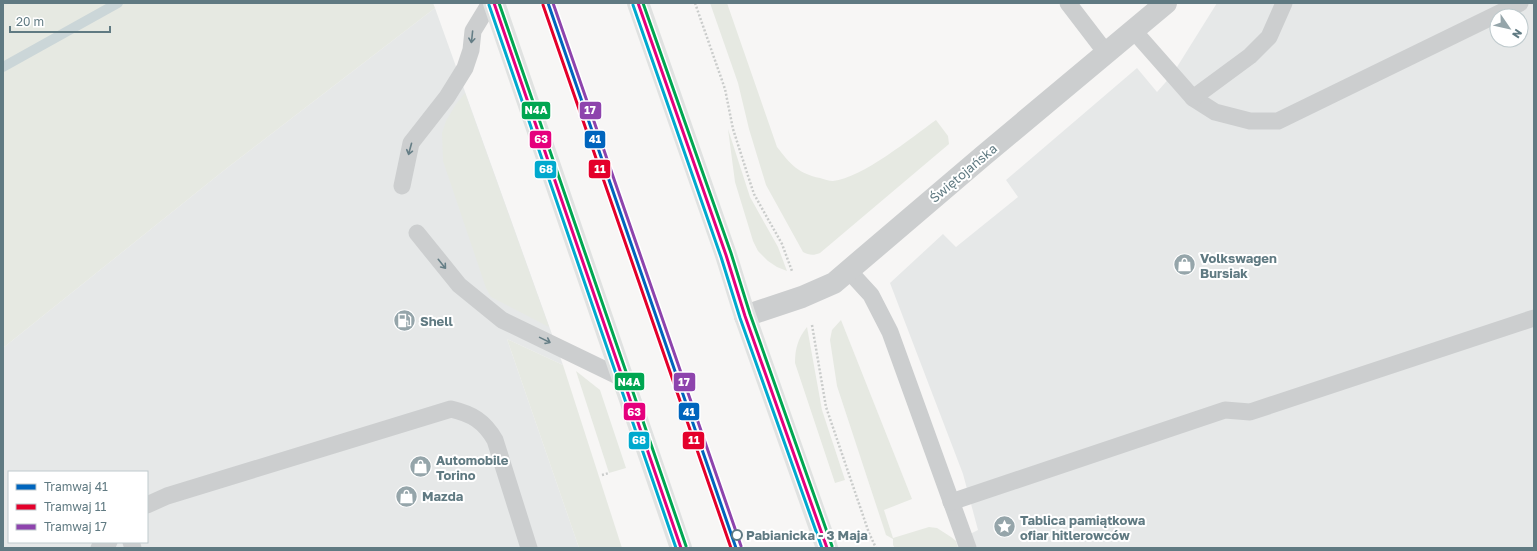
<svg xmlns="http://www.w3.org/2000/svg" width="1537" height="551" viewBox="0 0 1537 551" font-family="'Golos Text',sans-serif">
<rect width="100%" height="100%" fill="#f7f6f5"/>
<g fill="#e6e8e8" fill-rule="evenodd">
<path d="M 1217,3 L 1534,3 L 1534,548 L 958,548 L 956,541 L 978,530 L 963,474 L 890,283 L 943,234 L 956,247 L 1018,197 L 1006,180 L 1137,68 L 1157,92 L 1172,75 ZM 1497,16 L 1521,16 L 1521,40 L 1497,40 Z"/>
<path d="M 435,8 L 563,365 L 507,339 L 579,548 L 3,548 L 3,348 L 227,168 ZM 9,472 L 147,472 L 147,542 L 9,542 Z"/>
</g>
<g fill="#e6e9e2">
<path d="M 3,3 L 433,3 L 435,8 L 227,168 L 3,348 Z"/>
<path d="M 710,3 L 727,3 L 777,147 C 790,164 799,174 820,178 C 824,179 829,181 833,181 C 862,178 911,138 936,120 L 948,136 L 949,144 L 820,253 C 813,256 809,255 803,252 L 766,185 L 749,129 L 738,83 Z"/>
<path d="M 465,93 L 549,327 L 491,297 L 486,288 L 443,161 L 442,133 L 446,121 L 456,104 Z"/>
<path d="M 728,129 L 750,197 L 778,247 L 787,271 L 777,267 L 768,261 L 758,251 L 753,241 L 735,182 Z"/>
<path d="M 841,320 L 912,499 L 884,510 L 893,538 L 929,527 L 937,528 L 951,537 L 956,541 L 958,548 L 895,548 L 893,545 L 893,539 L 886,535 L 837,386 L 830,340 L 832,330 Z"/>
<path d="M 807,327 L 822,410 L 845,480 L 835,483 L 795,363 C 795,349 798,338 807,327 Z"/>
<path d="M 507,339 L 563,365 L 622,548 L 579,548 Z"/>
<path d="M 576,371 L 600,390 L 626,468 L 609,473 Z"/>
</g>
<g fill="none" stroke-linecap="round" stroke-linejoin="round">
<path stroke="#cbd6d8" stroke-width="10" d="M 3,67 L 118,3"/>
<g stroke="#cacccb" stroke-width="2.5" stroke-dasharray="2 2" stroke-linecap="butt">
<path d="M 695,3 L 725,89 L 733,129 L 750,182 L 754,194 L 782,244 L 792,271"/>
<path d="M 812,325 L 826,407 L 869,533 L 876,548"/>
<path d="M 602,475 L 609,473"/>
</g>
<g stroke="#cccecf" stroke-width="17">
<path d="M 1068,3 L 1107,54"/>
<path d="M 1134,31 L 1193,98 L 1215,112 L 1250,121 L 1278,121 L 1520,3"/>
<path d="M 1193,98 L 1250,56 L 1269,37 L 1284,3"/>
<path d="M 402,186 L 411,143 L 447,97 L 465,68 L 471,50 L 473,31 L 490,3"/>
<path d="M 417,233 L 459,285 L 502,320 L 624,379"/>
<path d="M 849,271 L 871,295 L 890,332 L 968,548"/>
<path d="M 951,502 L 1225,410 L 1250,412 L 1534,318"/>
<path d="M 147,505 L 167,496 L 451,409 C 472,414 484,421 495,440 L 529,548"/>
<path d="M 131,542 L 133,548"/>
<path d="M 99,548 L 109,542"/>
</g>
<path stroke="#cccecf" stroke-width="22" d="M 745,316 L 802,297 L 834,283 L 983,156 L 1166,3"/>
<g stroke="#e0e2e1" stroke-width="22">
<path d="M 494,3 L 681,548"/>
<path d="M 638,3 L 726,255 L 745,316 L 827,548"/>
</g>
<defs>
<g id="bus-1">
<path d="M 494,3 L 681,548"/>
<path d="M 638,3 L 726,255 L 745,316 L 827,548"/>
</g>
<g id="bus-2">
<path d="M 489,5 L 676,548"/>
<path d="M 633,5 L 721,257 L 740,318 L 822,548"/>
</g>
<g id="bus-3">
<path d="M 499,3 L 686,546"/>
<path d="M 643,3 L 731,253 L 750,314 L 832,546"/>
</g>
</defs>
<use href="#bus-1" stroke="#fff" stroke-width="6"/>
<use href="#bus-2" stroke="#fff" stroke-width="6"/>
<use href="#bus-3" stroke="#fff" stroke-width="6"/>
<use href="#bus-1" stroke="#e5007d" stroke-width="3"/>
<use href="#bus-2" stroke="#00a9ce" stroke-width="3"/>
<use href="#bus-3" stroke="#00a651" stroke-width="3"/>
<defs>
<path id="tram-1" d="M 548,3 L 736,548"/>
<path id="tram-2" d="M 543,5 L 731,548"/>
<path id="tram-3" d="M 553,3 L 741,546"/>
</defs>
<use href="#tram-1" stroke="#fff" stroke-width="6"/>
<use href="#tram-2" stroke="#fff" stroke-width="6"/>
<use href="#tram-3" stroke="#fff" stroke-width="6"/>
<use href="#tram-1" stroke="#0065bd" stroke-width="3"/>
<use href="#tram-2" stroke="#e4002b" stroke-width="3"/>
<use href="#tram-3" stroke="#8e44ad" stroke-width="3"/>
</g>
<defs><path id="oneway-shaft" d="M-6 0H5M1.5-3L5.5 0L1.5 3" fill="none" stroke-width="1.6" stroke-linecap="round" stroke-linejoin="round"/></defs>
<g stroke="#657e86">
<use href="#oneway-shaft" transform="translate(472 37) rotate(96)"/>
<use href="#oneway-shaft" transform="translate(410 149) rotate(105)"/>
<use href="#oneway-shaft" transform="translate(442 264) rotate(51)"/>
<use href="#oneway-shaft" transform="translate(545 340) rotate(26)"/>
</g>
<defs>
<symbol id="shop-disc" viewBox="-11 -11 22 22"><circle r="9.5" fill="#95a5aa" stroke="#fff"/><path d="M-5-2.5h2.3a2.7 3.5 0 0 1 5.4 0H5L5.5 6h-11ZM-1.5-2.5h3a1.5 2.3 0 0 0-3 0Z" fill="#fff"/></symbol>
<symbol id="fuel-disc" viewBox="-11 -11 22 22"><circle r="9.5" fill="#95a5aa" stroke="#fff"/><path d="M-5.5-6h7V0h2V4h1.3V-2.5L3-4.5l.8-.8L6-3V5H2.5V1h-1V6h-7ZM-4.2-4.7v3.2H.2V-4.7Z" fill="#fff"/></symbol>
<symbol id="sight-disc" viewBox="-11 -11 22 22"><circle r="9.5" fill="#95a5aa" stroke="#fff"/><path d="M0-6L1.8-2.2L6-1.7L2.9 1.2L3.7 5.4L0 3.3L-3.7 5.4L-2.9 1.2L-6-1.7L-1.8-2.2Z" fill="#fff"/></symbol>
</defs>
<g fill-rule="evenodd">
<use href="#shop-disc" x="1172" y="252" width="25" height="25"/>
<use href="#fuel-disc" x="392" y="308" width="25" height="25"/>
<use href="#shop-disc" x="408" y="454" width="25" height="25"/>
<use href="#shop-disc" x="394" y="484" width="25" height="25"/>
<use href="#sight-disc" x="992" y="514" width="25" height="25"/>
</g>
<circle fill="#fff" stroke="#607a82" stroke-width="2" cx="737" cy="535" r="5"/>
<g text-anchor="middle" stroke-width="4" stroke-linejoin="round" paint-order="stroke">
<g font-size="13" fill="#607a82" stroke="#fff">
<text transform="translate(963 173) rotate(-40)" y="5">Świętojańska</text>
</g>
<g font-size="13" font-weight="bold" fill="#607a82" stroke="#fff" text-anchor="start">
<text x="1200" y="263">Volkswagen<tspan x="1200" dy="15">Bursiak</tspan></text>
<text x="420" y="326">Shell</text>
<text x="436" y="465">Automobile<tspan x="436" dy="15">Torino</tspan></text>
<text x="422" y="501">Mazda</text>
<text x="1020" y="525">Tablica pamiątkowa<tspan x="1020" dy="15">ofiar hitlerowców</tspan></text>
</g>
<g font-size="13" font-weight="bold" fill="#607a82" stroke="#fff" text-anchor="start">
<text x="746" y="540">Pabianicka - 3 Maja</text>
</g>
</g>
<g stroke="#fff" stroke-width="1.5">
<rect x="521" y="101" width="30" height="19" rx="4" fill="#00a651"/>
<rect x="579" y="101" width="23" height="19" rx="4" fill="#8e44ad"/>
<rect x="529" y="130" width="23" height="19" rx="4" fill="#e5007d"/>
<rect x="584" y="130" width="22" height="19" rx="4" fill="#0065bd"/>
<rect x="588" y="159" width="23" height="20" rx="4" fill="#e4002b"/>
<rect x="534" y="160" width="23" height="19" rx="4" fill="#00a9ce"/>
<rect x="614" y="372" width="31" height="19" rx="4" fill="#00a651"/>
<rect x="673" y="372" width="23" height="20" rx="4" fill="#8e44ad"/>
<rect x="623" y="402" width="23" height="19" rx="4" fill="#e5007d"/>
<rect x="678" y="402" width="22" height="19" rx="4" fill="#0065bd"/>
<rect x="682" y="431" width="23" height="19" rx="4" fill="#e4002b"/>
<rect x="628" y="431" width="22" height="19" rx="4" fill="#00a9ce"/>
</g>
<g font-size="11" text-anchor="middle" font-weight="bold" fill="#fff">
<text x="536" y="114">N4A</text>
<text x="590" y="114">17</text>
<text x="541" y="143">63</text>
<text x="595" y="143">41</text>
<text x="600" y="173">11</text>
<text x="546" y="173">68</text>
<text x="629" y="386">N4A</text>
<text x="684" y="386">17</text>
<text x="634" y="416">63</text>
<text x="689" y="416">41</text>
<text x="694" y="444">11</text>
<text x="639" y="444">68</text>
</g>
<rect width="1537" height="551" fill="none" stroke="#607a82" stroke-width="8"/>
<rect x="8" y="471" width="140" height="72" fill="#ffffff" stroke="#bfcacd"/>
<rect x="16" y="484" width="20" height="6" fill="#0065bd" stroke="#bfcacd"/>
<text x="44" y="491" font-size="12" fill="#607a82">Tramwaj 41</text>
<rect x="16" y="504" width="20" height="6" fill="#e4002b" stroke="#bfcacd"/>
<text x="44" y="511" font-size="12" fill="#607a82">Tramwaj 11</text>
<rect x="16" y="524" width="20" height="6" fill="#8e44ad" stroke="#bfcacd"/>
<text x="44" y="531" font-size="12" fill="#607a82">Tramwaj 17</text>
<g transform="translate(1509 28) rotate(124)"><circle r="19" fill="#ffffff" stroke="#bfcacd"/>
<path d="M0-3L7 15L0 10L-7 15Z" fill="#95a5aa"/>
<text y="-6" font-size="11" font-weight="bold" text-anchor="middle" fill="#607a82">N</text>
</g>
<path d="M10 26v6h100v-6" fill="none" stroke="#607a82" stroke-width="2"/>
<text x="16" y="26" font-size="12" fill="#607a82" stroke="#ffffff" stroke-width="3" paint-order="stroke">20 m</text>
</svg>
